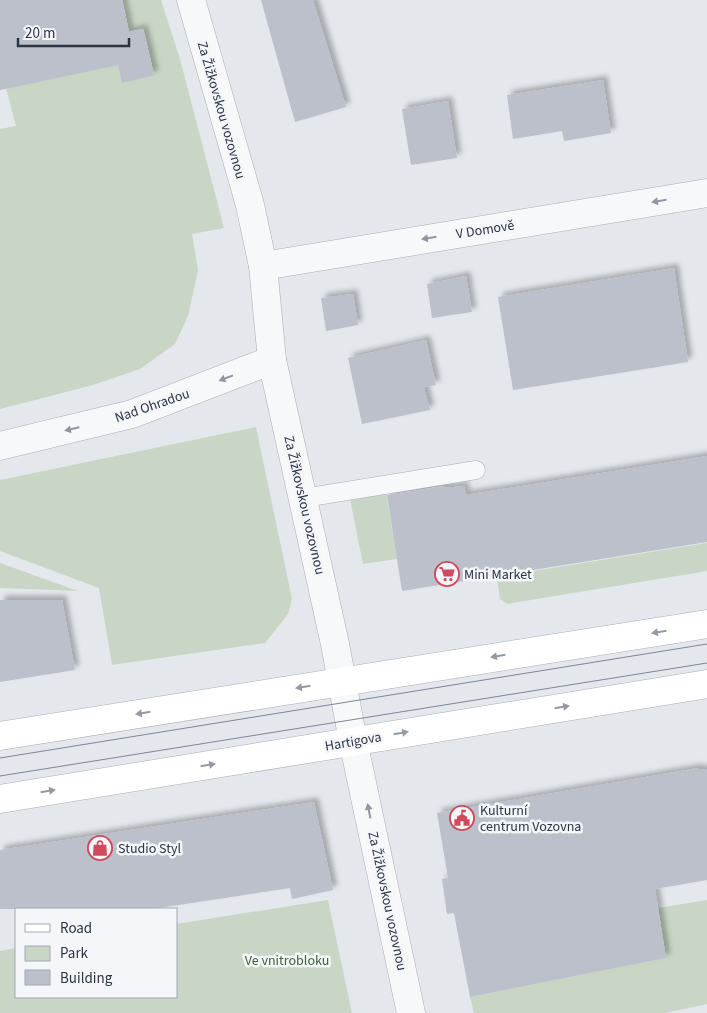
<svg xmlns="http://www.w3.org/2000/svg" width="707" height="1013" viewBox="0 0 707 1013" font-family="'Source Sans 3',sans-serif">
<defs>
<filter id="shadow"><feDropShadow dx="4.5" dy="-4.5" stdDeviation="2.5" flood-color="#0004"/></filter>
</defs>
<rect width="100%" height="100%" fill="#e4e7ec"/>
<g fill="#c9d6c5">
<path d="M 123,0 L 161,0 L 180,59 L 224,228 L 192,234 L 198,270 L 188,316 L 175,344 L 140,369 L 93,385 L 0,409 L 0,129 L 16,126 L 6,88 L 118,64 L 122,81 L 154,74 L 144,28 L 129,31 Z"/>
<path d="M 256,427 L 292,599 L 288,614 L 265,643 L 112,665 L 99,588 L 0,551 L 0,480 Z"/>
<path d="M 386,492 L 397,559 L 363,564 L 350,499 Z"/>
<path d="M 707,543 L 707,571 L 507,604 L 500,599 L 497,577 Z"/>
<path d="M 0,563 L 78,591 L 0,588 Z"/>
<path d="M 328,900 L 352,1013 L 0,1013 L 0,951 L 16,948 L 16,997 L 176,997 L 176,924 Z"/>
<path d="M 707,900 L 707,1004 L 665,1013 L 474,1013 L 470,997 L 666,958 L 658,908 Z"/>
</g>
<g fill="#bbc0ca" filter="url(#shadow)">
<path d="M 0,0 L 122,0 L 129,32 L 143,29 L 154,75 L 122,83 L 118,65 L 0,90 Z"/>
<path d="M 261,0 L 313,0 L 346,107 L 295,122 Z"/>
<path d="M 603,80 L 611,133 L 564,141 L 562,131 L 513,139 L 507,95 Z"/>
<path d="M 448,101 L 457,158 L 411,165 L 402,109 Z"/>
<path d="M 674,268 L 688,362 L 513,390 L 498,297 Z"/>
<path d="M 466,276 L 472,312 L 432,318 L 427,284 Z"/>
<path d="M 353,294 L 358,325 L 326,331 L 321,298 Z"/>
<path d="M 426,340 L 436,385 L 424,387 L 430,410 L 362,424 L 348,358 Z"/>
<path d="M 707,456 L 707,542 L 402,591 L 387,495 L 445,486 L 445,488 L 464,486 L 466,495 Z"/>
<path d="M 0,600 L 62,600 L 75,670 L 0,682 Z"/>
<path d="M 698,768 L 699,770 L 707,769 L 707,880 L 655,889 L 666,958 L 470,997 L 454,913 L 447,914 L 442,879 L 448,878 L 437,813 Z"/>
<path d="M 314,802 L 333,890 L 292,899 L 290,888 L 152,909 L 0,909 L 0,850 Z"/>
</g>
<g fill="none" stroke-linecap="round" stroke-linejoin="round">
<defs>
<path id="service" d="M 304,498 L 476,470"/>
<g id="minor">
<path d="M 191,0 L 250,205 L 263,266 L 272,360 L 335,644 L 353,741 L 411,1013"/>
<path d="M 263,266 L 707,193"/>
<path d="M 0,446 L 132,414 L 272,360"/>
</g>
<g id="secondary">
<path d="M 0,736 L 707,624"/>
<path d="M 0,799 L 707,684"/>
</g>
</defs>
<use href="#service" stroke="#a9aeb7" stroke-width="19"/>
<use href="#minor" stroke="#a9aeb7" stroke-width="29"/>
<use href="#secondary" stroke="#a9aeb7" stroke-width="29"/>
<use href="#service" stroke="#f7f8fa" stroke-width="18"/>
<use href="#minor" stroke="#f7f8fa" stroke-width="28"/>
<use href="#secondary" stroke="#fff" stroke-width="28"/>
<g stroke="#7d8696" stroke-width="1">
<path d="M 0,758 L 707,644"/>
<path d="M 0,776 L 707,663"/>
</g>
</g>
<defs><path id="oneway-solid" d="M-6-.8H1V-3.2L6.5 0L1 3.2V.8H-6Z" transform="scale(1.25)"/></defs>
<g fill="#9196a0">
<use href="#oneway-solid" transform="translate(659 201) rotate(171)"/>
<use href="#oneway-solid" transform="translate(429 238) rotate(171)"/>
<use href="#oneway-solid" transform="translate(226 378) rotate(159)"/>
<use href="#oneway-solid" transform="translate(72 429) rotate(167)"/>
<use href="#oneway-solid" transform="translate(369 811) rotate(-101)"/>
</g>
<g fill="#959aa2">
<use href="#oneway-solid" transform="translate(659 632) rotate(171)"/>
<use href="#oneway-solid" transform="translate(498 656) rotate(171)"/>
<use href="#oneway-solid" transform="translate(303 687) rotate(171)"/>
<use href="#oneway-solid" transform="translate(562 707) rotate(-9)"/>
<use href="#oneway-solid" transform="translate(143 713) rotate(171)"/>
<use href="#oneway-solid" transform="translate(401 733) rotate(-10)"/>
<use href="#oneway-solid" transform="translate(208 765) rotate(-9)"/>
<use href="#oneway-solid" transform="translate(48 791) rotate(-9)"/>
</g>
<defs>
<symbol id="supermarket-ring" viewBox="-11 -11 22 22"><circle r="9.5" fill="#f4f6f9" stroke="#d1495b" stroke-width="1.5"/><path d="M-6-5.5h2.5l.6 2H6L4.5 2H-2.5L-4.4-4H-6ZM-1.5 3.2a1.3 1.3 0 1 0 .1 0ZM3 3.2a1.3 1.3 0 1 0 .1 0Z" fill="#d1495b"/></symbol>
<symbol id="civic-ring" viewBox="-11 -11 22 22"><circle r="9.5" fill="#f4f6f9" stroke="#d1495b" stroke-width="1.5"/><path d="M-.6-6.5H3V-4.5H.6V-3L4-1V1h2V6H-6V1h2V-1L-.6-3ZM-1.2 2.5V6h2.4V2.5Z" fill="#d1495b"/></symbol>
<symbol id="shop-ring" viewBox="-11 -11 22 22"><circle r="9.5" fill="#f4f6f9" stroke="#d1495b" stroke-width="1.5"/><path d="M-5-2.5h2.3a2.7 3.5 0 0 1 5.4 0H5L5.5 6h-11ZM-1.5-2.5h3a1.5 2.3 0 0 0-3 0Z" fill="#d1495b"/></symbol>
</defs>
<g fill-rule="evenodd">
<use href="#supermarket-ring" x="433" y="560" width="28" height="28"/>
<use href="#civic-ring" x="448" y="804" width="28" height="28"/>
<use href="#shop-ring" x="86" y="834" width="28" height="28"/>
</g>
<g text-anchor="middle" stroke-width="5" stroke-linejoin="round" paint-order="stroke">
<g font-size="14" fill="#2b3445" stroke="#f4f6f9">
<text transform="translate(222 110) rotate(74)" y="5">Za Žižkovskou vozovnou</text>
<text transform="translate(485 229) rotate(-9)" y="5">V Domově</text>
<text transform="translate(152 405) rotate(-19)" y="5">Nad Ohradou</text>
<text transform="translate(305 505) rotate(77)" y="5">Za Žižkovskou vozovnou</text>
<text transform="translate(353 741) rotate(-10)" y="5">Hartigova</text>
<text transform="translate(388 901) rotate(78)" y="5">Za Žižkovskou vozovnou</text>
</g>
<g font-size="14" fill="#2b3445" stroke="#f4f6f9" text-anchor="start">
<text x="464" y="579">Mini Market</text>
<text x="480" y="815">Kulturní<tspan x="480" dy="16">centrum Vozovna</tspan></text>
<text x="118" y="853">Studio Styl</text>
</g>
<g font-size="14" fill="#3f6138" stroke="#f4f6f9">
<text x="287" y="965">Ve vnitrobloku</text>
</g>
</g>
<rect x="15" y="908" width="162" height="90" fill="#f4f6f9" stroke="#a4a8b1"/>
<rect x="25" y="924" width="25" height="8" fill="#ffffff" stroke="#a4a8b1"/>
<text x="60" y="933" font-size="15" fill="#2b3445">Road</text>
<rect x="25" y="946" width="25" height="15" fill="#c9d6c5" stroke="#a4a8b1"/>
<text x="60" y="958" font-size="15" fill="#2b3445">Park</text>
<rect x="25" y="970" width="25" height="15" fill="#bbc0ca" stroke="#a4a8b1"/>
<text x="60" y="983" font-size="15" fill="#2b3445">Building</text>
<path d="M18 38v8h111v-8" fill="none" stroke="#2b3445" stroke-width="2.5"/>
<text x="25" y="38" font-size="15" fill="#2b3445" stroke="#f4f6f9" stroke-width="4" paint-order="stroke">20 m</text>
</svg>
